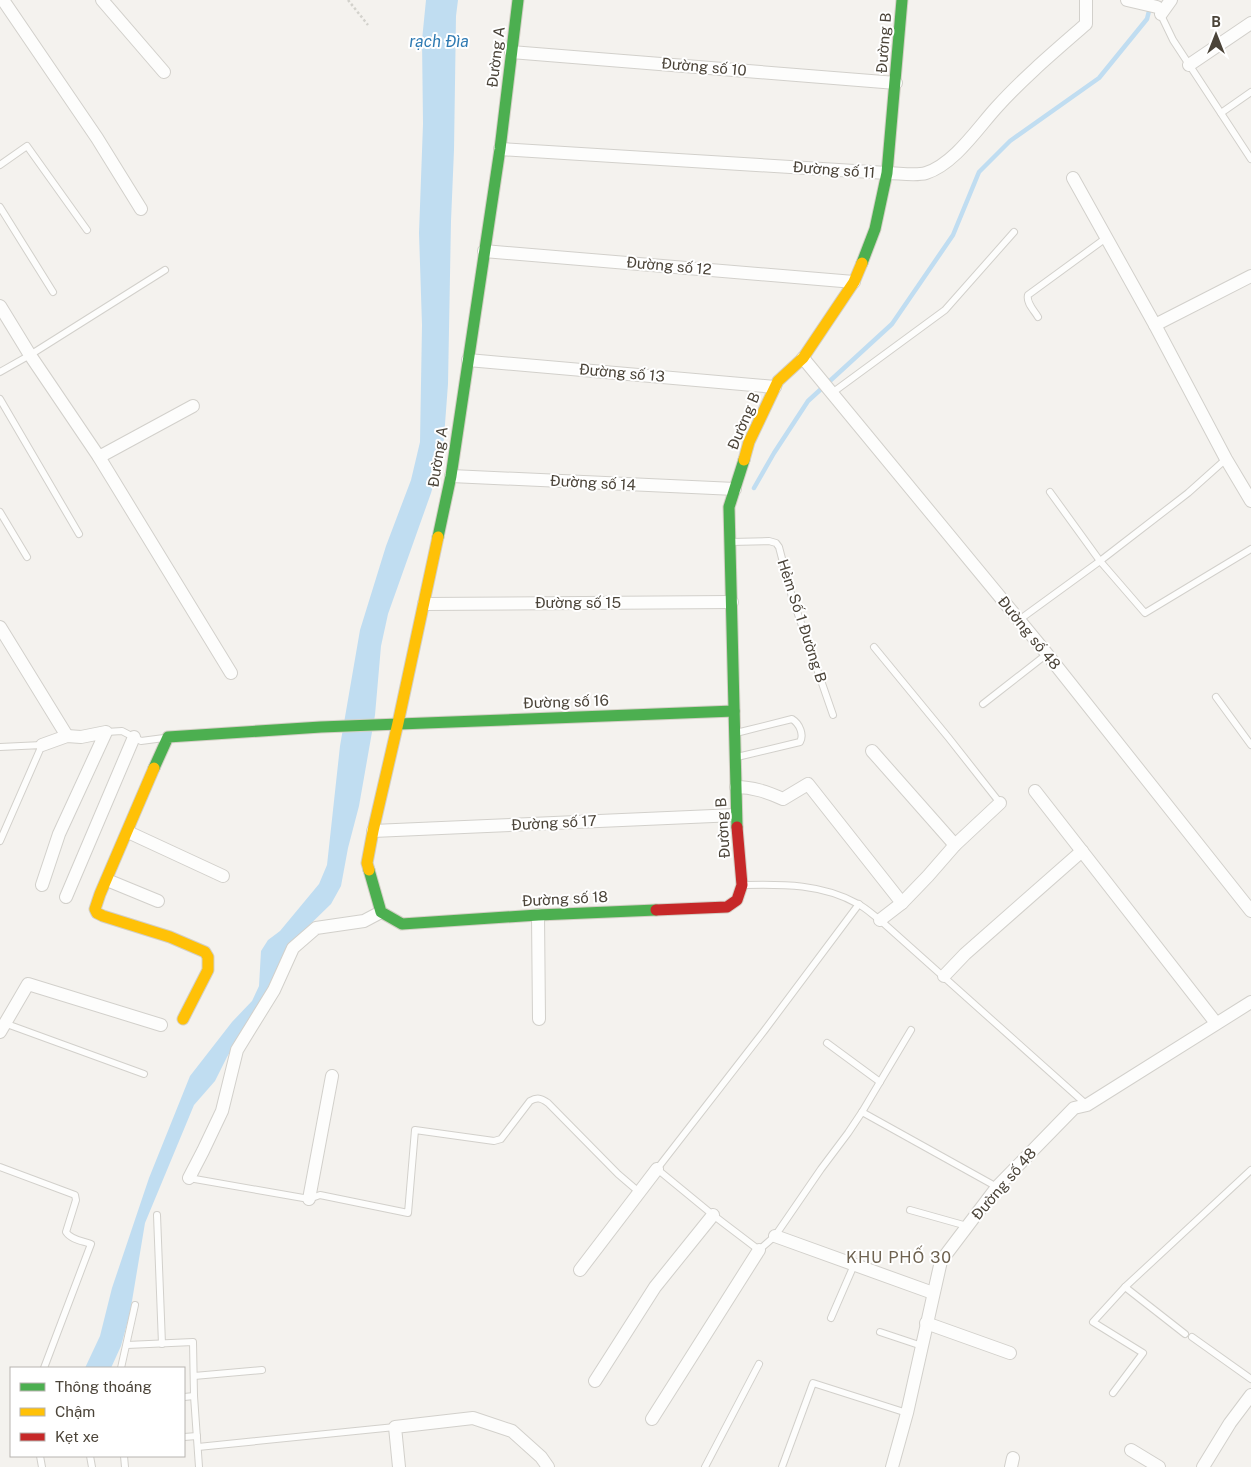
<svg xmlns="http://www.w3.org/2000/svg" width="1251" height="1467" viewBox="0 0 1251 1467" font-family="'Public Sans',sans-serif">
<rect width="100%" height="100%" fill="#f4f2ee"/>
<path fill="#c0ddf1" d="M 426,0 L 458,0 L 456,16 L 454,150 L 451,221 L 448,384 L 443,451 L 431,493 L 388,614 L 381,646 L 375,715 L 359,806 L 348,848 L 341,886 L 331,904 L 294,940 L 284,953 L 264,996 L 227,1057 L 215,1081 L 194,1105 L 145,1223 L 130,1313 L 121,1346 L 111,1368 L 85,1368 L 100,1336 L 112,1288 L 149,1178 L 190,1076 L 232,1022 L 252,1001 L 259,986 L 261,951 L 268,940 L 280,931 L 319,884 L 327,865 L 340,746 L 360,630 L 386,546 L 411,480 L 420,442 L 422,325 L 419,233 L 423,124 L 422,40 Z"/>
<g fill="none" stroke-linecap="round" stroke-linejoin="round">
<path stroke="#c0ddf1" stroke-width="4.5" d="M 754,488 L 774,453 L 808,401 L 892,324 L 953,235 L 979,172 L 1010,141 L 1099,78 L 1147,19 L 1150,7"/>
<defs>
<g id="lane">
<path d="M 1160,13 L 1173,40 L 1251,159"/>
<path d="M 1221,113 L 1251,92"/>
<path d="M 0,165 L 27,146 L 87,230"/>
<path d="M 0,207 L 53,292"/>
<path d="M 1038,317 C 1034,310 1026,303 1028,295 L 1106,238"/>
<path d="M 0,372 L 30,355 L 165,270"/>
<path d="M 832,393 L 945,310 L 1014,232"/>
<path d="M 0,399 L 79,534"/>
<path d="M 1050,492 L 1100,561 L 1145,613 L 1251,549"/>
<path d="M 0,512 L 27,557"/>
<path d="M 731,542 L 769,541 L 776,543 L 779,547 L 792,597 L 833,715"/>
<path d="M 1019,620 L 1100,561 L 1188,493 L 1226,459"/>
<path d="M 874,647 L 948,737 L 1000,803"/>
<path d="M 1216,697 L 1251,745"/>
<path d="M 983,704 L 1047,654"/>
<path d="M 106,732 L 122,731 L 141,741 L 164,738"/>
<path d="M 736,733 L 792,719 C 800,724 804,735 800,742 L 737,757"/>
<path d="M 0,747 L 42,745 L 0,841"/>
<path d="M 744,885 C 783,884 823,884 858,904 C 866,908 873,915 880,920 L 1087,1105"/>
<path d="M 859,904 L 764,1031 L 657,1169 L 713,1215 L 759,1250 L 775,1236 L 821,1169 L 848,1133 L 862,1112 L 911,1030"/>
<path d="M 4,1023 L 144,1074"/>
<path d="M 827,1043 L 880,1082"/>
<path d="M 862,1112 L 997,1187"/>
<path d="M 0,1167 L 75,1195 L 76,1200 L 66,1232 C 71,1240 83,1241 91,1244 L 44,1368"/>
<path d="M 189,1178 L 309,1199 L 320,1195 L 408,1213 L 415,1130 L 494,1141 L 501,1139 L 530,1101 C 537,1097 541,1098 548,1103 L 618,1174 L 639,1192"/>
<path d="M 910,1210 L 967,1226"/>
<path d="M 157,1215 L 162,1344"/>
<path d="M 1125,1287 L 1185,1334"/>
<path d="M 831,1318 L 854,1265"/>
<path d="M 880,1332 L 922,1346"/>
<path d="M 1192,1337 L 1251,1379"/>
<path d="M 127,1345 L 193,1342 L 194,1396 L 199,1467"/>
<path d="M 121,1368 L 135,1305"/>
<path d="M 194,1376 L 262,1370"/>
<path d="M 1113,1393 L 1143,1353 L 1093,1322 L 1125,1287 L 1251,1170"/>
<path d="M 184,1397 L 194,1396"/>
<path d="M 184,1437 L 197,1436"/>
<path d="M 198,1447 L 395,1427"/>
<path d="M 40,1456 L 42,1467"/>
<path d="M 90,1456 L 92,1467"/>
<path d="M 124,1456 L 125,1467"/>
<path d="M 705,1467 L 759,1364"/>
<path d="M 782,1467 L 813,1383 L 907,1413"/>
</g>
<g id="street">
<path d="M 3,0 L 97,138 L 141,209"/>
<path d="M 102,0 L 164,72"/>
<path d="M 1127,0 L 1157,7"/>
<path d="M 1161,14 L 1171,0"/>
<path d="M 511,52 L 896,83"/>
<path d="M 1189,65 L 1251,23"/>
<path d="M 500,149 L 887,173 C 898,173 916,176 926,173 C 954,164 977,129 996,108 C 1023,78 1055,51 1086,24 L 1086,0"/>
<path d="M 1073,178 L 1155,325 L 1226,459 L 1251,501"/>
<path d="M 484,251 L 854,282"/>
<path d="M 0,306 L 30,355 L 99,457 L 231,673"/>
<path d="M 1155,325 L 1251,276"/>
<path d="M 803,358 L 1043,649 L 1251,911"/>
<path d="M 468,360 L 775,387"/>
<path d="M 99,457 L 193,406"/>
<path d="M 451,476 L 735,489"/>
<path d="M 424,604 L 732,602"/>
<path d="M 0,627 L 67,736"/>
<path d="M 872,751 L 955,845"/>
<path d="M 736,787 C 753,787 767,792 783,799 L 808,784 L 902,903"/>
<path d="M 1035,791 L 1216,1023"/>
<path d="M 373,831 L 736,815"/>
<path d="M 128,832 L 223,876"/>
<path d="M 107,880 L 158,901"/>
<path d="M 42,885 L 59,834 L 106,732 L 81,737 L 67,736 L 42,745"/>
<path d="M 66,897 L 134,737"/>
<path d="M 538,915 L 539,1019"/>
<path d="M 880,920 L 902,903 L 928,876 L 955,845 L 1000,803"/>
<path d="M 944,976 L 965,954 L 1082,851"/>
<path d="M 0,1032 L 28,984 L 161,1025"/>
<path d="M 189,1178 L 203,1151 L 222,1111 L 237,1050 L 274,990 L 293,948 L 316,928 L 364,921 L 381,912"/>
<path d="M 309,1199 L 332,1076"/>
<path d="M 775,1236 L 933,1293"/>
<path d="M 580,1270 L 657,1169"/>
<path d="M 926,1323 L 1010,1353"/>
<path d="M 595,1381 L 655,1287 L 713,1215"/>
<path d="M 652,1419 L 759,1250"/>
<path d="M 1131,1450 L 1159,1467"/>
<path d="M 399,1467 L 395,1427 L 473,1418 L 512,1431 L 541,1457 L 548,1467"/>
<path d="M 892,1467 L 907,1413 L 941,1261 L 997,1187 L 1074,1108 L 1087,1105 L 1251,1002"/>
<path d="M 1011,1467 L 1013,1458"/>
<path d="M 1203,1467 L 1230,1423 L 1251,1395"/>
</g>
<g id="fast">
<path d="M 862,263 L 875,229 L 887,173 L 902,0"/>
<path d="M 438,537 L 451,476 L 500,149 L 518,0"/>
<path d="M 154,768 L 168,737 L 321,727 L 734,711"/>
<path d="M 737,827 L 729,507 L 744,460"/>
<path d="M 369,870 L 381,912 L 402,924 L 538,915 L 656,910"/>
</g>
<g id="slow">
<path d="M 744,460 L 749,442 L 778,381 L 803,358 L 854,282 L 862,263"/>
<path d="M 154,768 L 100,894 L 95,909 L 97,913 L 103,916 L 170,937 L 205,952 L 208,957 L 208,970 L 183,1019"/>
<path d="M 369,870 L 367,863 L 373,831 L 398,723 L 438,537"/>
</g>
<path id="jam" d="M 656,910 L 727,907 L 737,900 L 742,885 L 737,827"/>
</defs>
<use href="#lane" stroke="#d2d0cb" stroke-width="8"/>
<use href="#street" stroke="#d2d0cb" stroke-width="14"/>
<use href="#fast" stroke="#d3cfc5" stroke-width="13"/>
<use href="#slow" stroke="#d3cfc5" stroke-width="13"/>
<use href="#jam" stroke="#d3cfc5" stroke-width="13"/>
<path stroke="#d3d2cc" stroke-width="2.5" stroke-dasharray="2.5 2.5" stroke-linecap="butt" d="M 348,0 L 368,25"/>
<use href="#lane" stroke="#fdfdfc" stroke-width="6"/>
<use href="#street" stroke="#fdfdfc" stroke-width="12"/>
<use href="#fast" stroke="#4caf50" stroke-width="11"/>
<use href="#slow" stroke="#ffc107" stroke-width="11"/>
<use href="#jam" stroke="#c62828" stroke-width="11"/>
</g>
<g text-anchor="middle" stroke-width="4" stroke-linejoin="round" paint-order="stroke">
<g font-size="15" fill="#4b4439" stroke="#fff">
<text transform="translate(884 43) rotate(-86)" y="5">Đường B</text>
<text transform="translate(496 57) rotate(-83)" y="5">Đường A</text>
<text transform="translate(704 67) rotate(5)" y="5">Đường số 10</text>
<text transform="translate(834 170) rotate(4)" y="5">Đường số 11</text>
<text transform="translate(669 266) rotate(5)" y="5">Đường số 12</text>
<text transform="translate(622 373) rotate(5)" y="5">Đường số 13</text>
<text transform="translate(744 421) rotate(-67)" y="5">Đường B</text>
<text transform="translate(438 457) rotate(-81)" y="5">Đường A</text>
<text transform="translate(593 483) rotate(3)" y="5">Đường số 14</text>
<text x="578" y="608">Đường số 15</text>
<text transform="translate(802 621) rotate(72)" y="5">Hẻm Số 1 Đường B</text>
<text transform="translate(1029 633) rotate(51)" y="5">Đường số 48</text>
<text transform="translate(566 702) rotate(-2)" y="5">Đường số 16</text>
<text transform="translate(554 823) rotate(-3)" y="5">Đường số 17</text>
<text transform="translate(723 828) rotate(-94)" y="5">Đường B</text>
<text transform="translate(565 899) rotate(-3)" y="5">Đường số 18</text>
<text transform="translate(1004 1184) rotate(-49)" y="5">Đường số 48</text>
</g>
<g font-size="16" font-style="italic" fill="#2e7ab2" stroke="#fff">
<text x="439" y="47">rạch Đìa</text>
</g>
<g font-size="16" letter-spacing="1" fill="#6e6250" stroke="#fff">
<text x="899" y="1263">KHU PHỐ 30</text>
</g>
</g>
<rect x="10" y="1367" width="175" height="90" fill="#ffffff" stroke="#b7b4b0"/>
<rect x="20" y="1383" width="25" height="8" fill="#4caf50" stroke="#b7b4b0"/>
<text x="55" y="1392" font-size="15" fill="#4b4439">Thông thoáng</text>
<rect x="20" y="1408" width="25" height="8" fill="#ffc107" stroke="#b7b4b0"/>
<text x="55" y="1417" font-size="15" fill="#4b4439">Chậm</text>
<rect x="20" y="1433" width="25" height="8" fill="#c62828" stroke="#b7b4b0"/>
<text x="55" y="1442" font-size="15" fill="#4b4439">Kẹt xe</text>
<g transform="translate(1216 35)" stroke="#ffffff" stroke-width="4" paint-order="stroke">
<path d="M0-4L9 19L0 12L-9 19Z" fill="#4b4439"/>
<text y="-8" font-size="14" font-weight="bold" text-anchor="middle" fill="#4b4439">B</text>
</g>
</svg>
